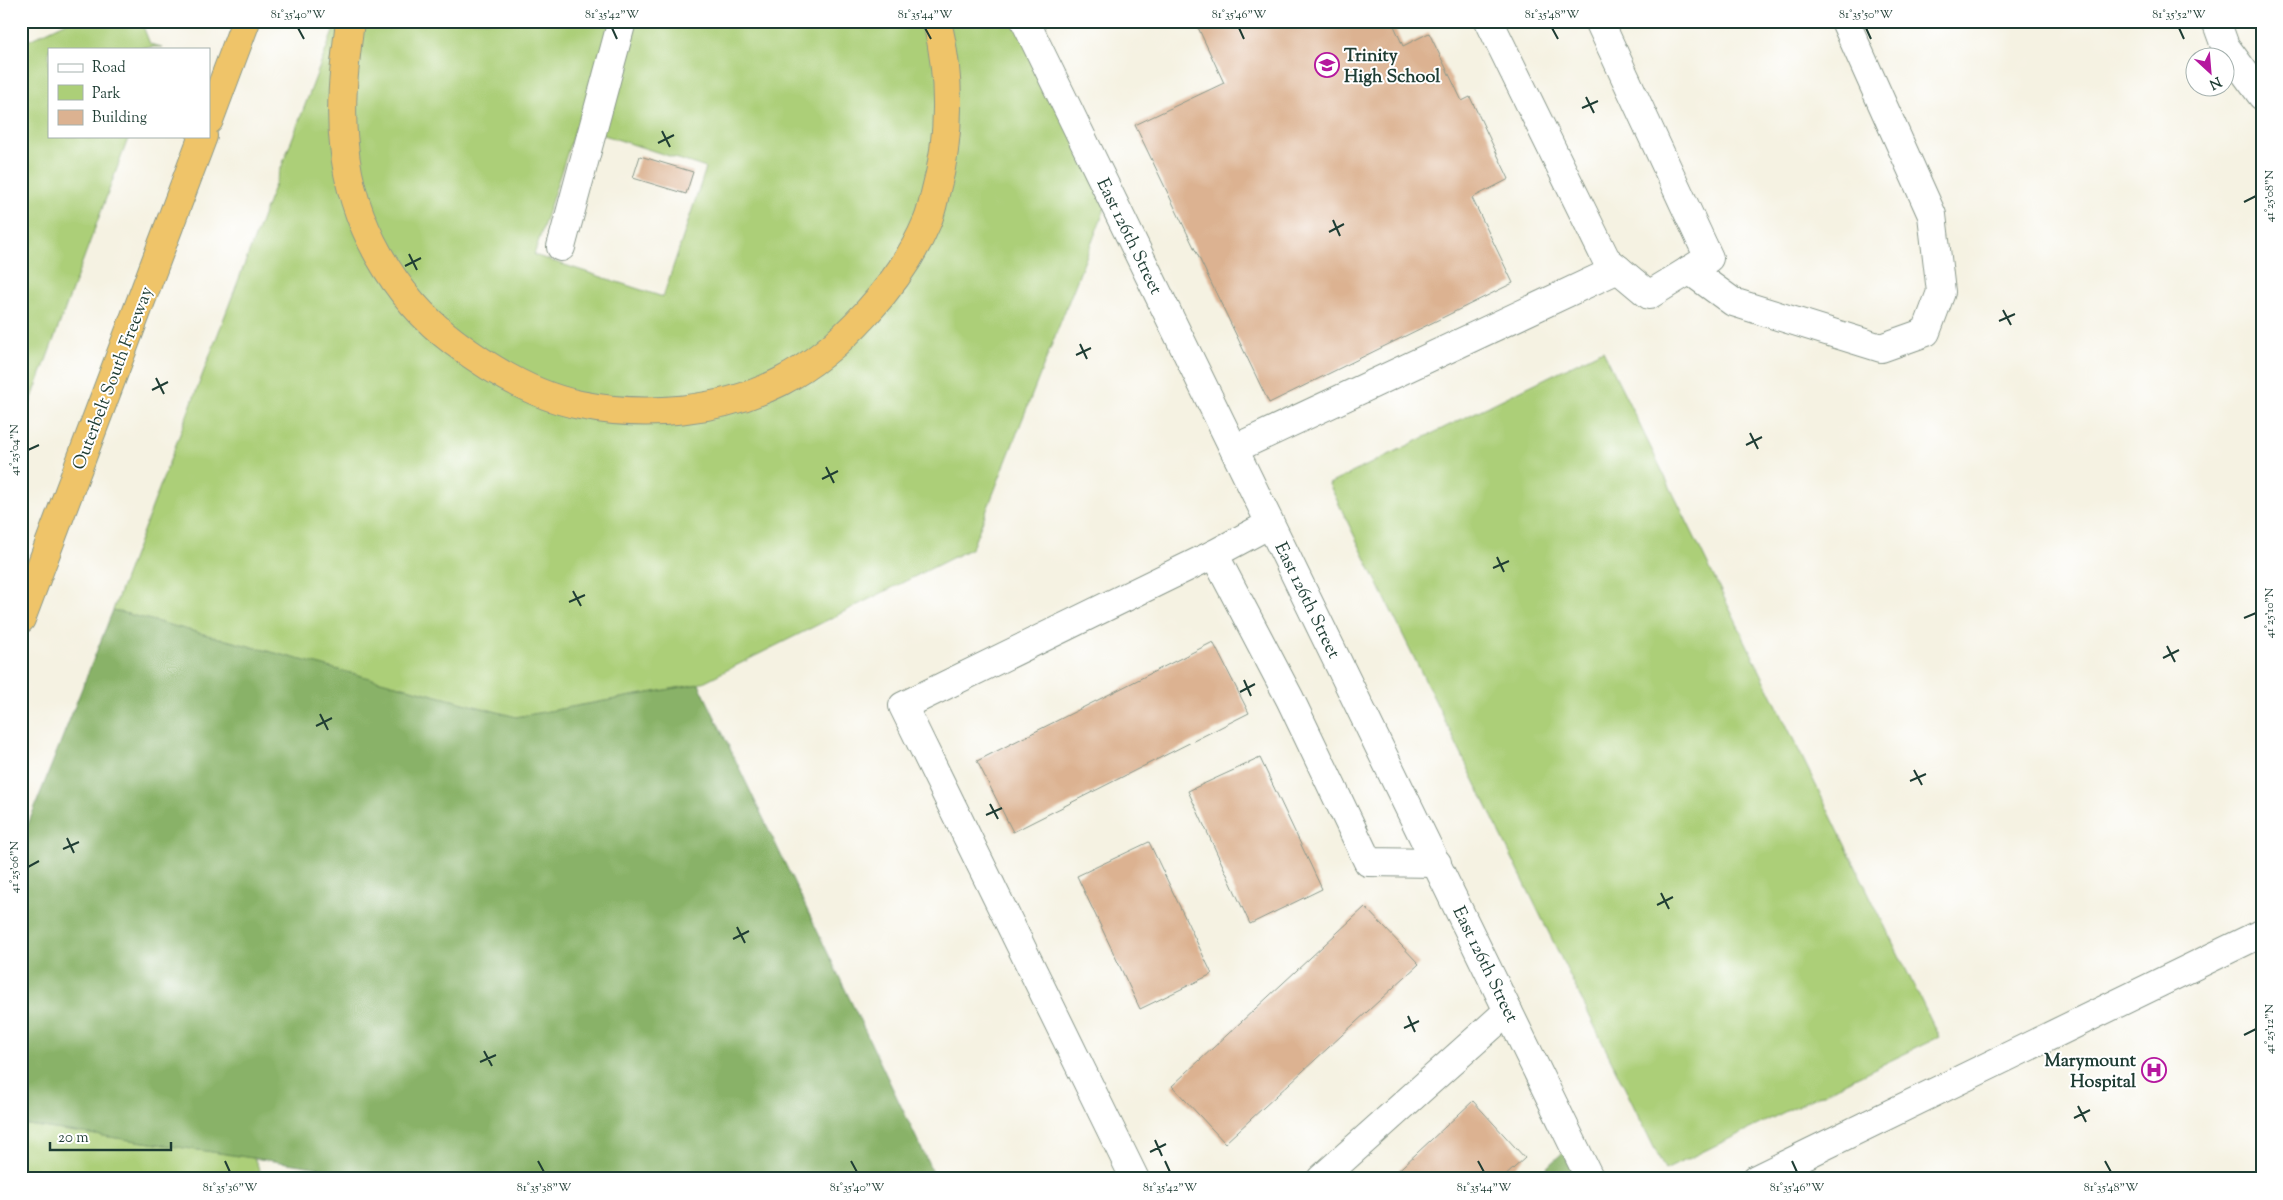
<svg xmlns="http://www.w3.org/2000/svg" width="2283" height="1200" viewBox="0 0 2283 1200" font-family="'Sorts Mill Goudy',serif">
<rect width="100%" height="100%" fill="#fff"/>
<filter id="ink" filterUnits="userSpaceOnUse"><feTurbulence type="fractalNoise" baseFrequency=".02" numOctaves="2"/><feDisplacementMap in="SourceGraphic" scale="10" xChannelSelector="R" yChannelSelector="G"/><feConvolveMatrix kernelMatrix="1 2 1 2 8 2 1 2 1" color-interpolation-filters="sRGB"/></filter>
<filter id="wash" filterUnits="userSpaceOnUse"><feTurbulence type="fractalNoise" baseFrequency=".0096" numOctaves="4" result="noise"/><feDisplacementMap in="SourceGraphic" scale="20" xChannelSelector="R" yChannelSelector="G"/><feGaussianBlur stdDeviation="1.12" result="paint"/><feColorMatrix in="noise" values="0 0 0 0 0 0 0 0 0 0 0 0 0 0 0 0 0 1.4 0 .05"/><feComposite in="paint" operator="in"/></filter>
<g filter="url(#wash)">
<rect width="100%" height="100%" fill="#f5f2e2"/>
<g fill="#accf78" stroke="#668656" fill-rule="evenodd">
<path d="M 69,21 L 141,21 L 150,44 L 162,47 L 49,49 L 49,136 L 129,136 L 21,428 L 21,44 Z"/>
<path d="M 337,21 L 1025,21 L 1110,196 L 972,548 L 699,684 L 516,717 L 113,610 ZM 576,126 L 706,168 L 663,297 L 534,255 Z"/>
<path d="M 1603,350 L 1939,1037 L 1665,1170 L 1329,484 Z"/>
<path d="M 21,1124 L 254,1158 L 264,1179 L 21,1179 Z"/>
</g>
<g fill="#89b268" stroke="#54784e">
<path d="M 113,610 L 516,717 L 699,684 L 936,1179 L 396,1179 L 21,1124 L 21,842 Z"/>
<path d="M 1573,1143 L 1590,1179 L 1534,1179 Z"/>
</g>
<g id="blocks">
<g fill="#dcb291">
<path d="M 1195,21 L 1392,21 L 1403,46 L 1429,33 L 1462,101 L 1470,97 L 1509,179 L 1472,198 L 1513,283 L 1269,403 L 1135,125 L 1224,83 Z"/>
<path d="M 640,156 L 693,172 L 686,194 L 633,178 Z"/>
<path d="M 1213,642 L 1249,713 L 1013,832 L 977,761 Z"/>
<path d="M 1260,758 L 1322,889 L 1250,924 L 1188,791 Z"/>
<path d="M 1149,842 L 1212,974 L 1140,1009 L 1077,876 Z"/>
<path d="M 1365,907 L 1419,964 L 1225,1143 L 1172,1086 Z"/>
<path d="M 1473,1101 L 1525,1158 L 1502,1179 L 1389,1179 Z"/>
</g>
</g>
</g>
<g filter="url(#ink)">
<use href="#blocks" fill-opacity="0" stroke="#8a988b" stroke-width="1"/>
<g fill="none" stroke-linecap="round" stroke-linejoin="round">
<defs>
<g id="minor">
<path d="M 1025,21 L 1590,1179"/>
<path d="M 1489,21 L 1606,259 L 1649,295 L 1709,258 L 1599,21"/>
<path d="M 2216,21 L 2225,46 L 2262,96"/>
<path d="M 561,247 L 622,21"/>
<path d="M 1689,270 L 1733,302 L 1881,348 L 1926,332 L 1941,292 L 1932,215 L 1845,21"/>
<path d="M 1234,449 L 1618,269"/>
<path d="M 1214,554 L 1290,699 L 1368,862 L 1437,863"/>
<path d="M 1135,1179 L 903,706 L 1214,554 L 1270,524"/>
<path d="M 1321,1179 L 1508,1011"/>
<path d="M 1756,1179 L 2262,933"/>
</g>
<g id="highway">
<path d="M 350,21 C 345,63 339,103 344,145 C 351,222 393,296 454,342 C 491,370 534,396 580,405 C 645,418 720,412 780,382 C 839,352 902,282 927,222 C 931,213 933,203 935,194 C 951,136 951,80 937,21"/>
<path d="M 209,120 L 246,21"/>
<path d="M 21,619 L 203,136"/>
</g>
</defs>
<use href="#minor" stroke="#8a988b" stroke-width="30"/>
<use href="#highway" stroke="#8a988b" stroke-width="30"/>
<use href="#minor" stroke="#fff" stroke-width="28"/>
<use href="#highway" stroke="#efc469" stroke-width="28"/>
</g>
</g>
<path fill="none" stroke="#1f3d34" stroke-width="2" d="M 298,28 L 304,39M 612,28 L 617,39M 925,28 L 931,39M 1239,28 L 1244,39M 1552,28 L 1558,39M 1866,28 L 1871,39M 2179,28 L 2184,39M 1586,97 L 1594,113M 1582,108 L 1598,101M 662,131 L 670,147M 658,143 L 674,135M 2244,202 L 2256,196M 1333,220 L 1340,236M 1329,232 L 1344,224M 409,254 L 417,270M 405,266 L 421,258M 2003,310 L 2011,325M 1999,321 L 2015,314M 1080,344 L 1087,359M 1076,355 L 1091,348M 156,378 L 164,394M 152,390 L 168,382M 1750,433 L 1758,449M 1746,445 L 1762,437M 28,450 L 39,445M 826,467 L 834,483M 822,479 L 838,471M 1497,557 L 1504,572M 1493,568 L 1509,561M 573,591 L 581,606M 569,602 L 585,595M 2244,618 L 2256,613M 2167,646 L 2175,662M 2163,658 L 2179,650M 1244,680 L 1251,696M 1240,692 L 1255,684M 320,714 L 328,730M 316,726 L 332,718M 1914,770 L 1922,785M 1910,781 L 1926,774M 990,804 L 998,819M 986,815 L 1002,808M 67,838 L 74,853M 63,849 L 79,842M 28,867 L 39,861M 1661,893 L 1669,909M 1657,905 L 1673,897M 737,927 L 745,943M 733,939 L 749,931M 1408,1016 L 1415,1032M 1404,1028 L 1419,1021M 2244,1035 L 2256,1029M 484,1051 L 492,1066M 480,1062 L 496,1055M 2078,1106 L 2086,1122M 2074,1118 L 2090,1110M 1155,1140 L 1162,1156M 1150,1152 L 1166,1144M 225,1161 L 230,1172M 538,1161 L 544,1172M 851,1161 L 857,1172M 1165,1161 L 1170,1172M 1478,1161 L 1484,1172M 1792,1161 L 1797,1172M 2105,1161 L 2111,1172"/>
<defs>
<symbol id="school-ring" viewBox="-11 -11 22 22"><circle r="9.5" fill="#fff" stroke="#b5179e" stroke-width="1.5"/><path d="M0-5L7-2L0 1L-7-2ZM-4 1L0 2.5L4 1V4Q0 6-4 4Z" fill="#b5179e"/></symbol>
<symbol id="hospital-ring" viewBox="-11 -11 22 22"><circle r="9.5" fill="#fff" stroke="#b5179e" stroke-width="1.5"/><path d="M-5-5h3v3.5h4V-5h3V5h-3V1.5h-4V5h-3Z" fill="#b5179e"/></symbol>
</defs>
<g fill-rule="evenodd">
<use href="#school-ring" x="1313" y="51" width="28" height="28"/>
<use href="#hospital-ring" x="2140" y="1056" width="28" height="28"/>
</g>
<g text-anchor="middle" stroke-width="4" stroke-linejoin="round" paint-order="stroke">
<g font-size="18" font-weight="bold" fill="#1f3d34" stroke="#fff" text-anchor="start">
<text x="1344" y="61">Trinity<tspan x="1344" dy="21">High School</tspan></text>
<text x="2136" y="1066" text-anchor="end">Marymount<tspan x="2136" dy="21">Hospital</tspan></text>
</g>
<g font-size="18" fill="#1f3d34" stroke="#fff">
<text transform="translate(1130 236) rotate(64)" y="6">East 126th Street</text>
<text transform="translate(112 378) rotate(-69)" y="6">Outerbelt South Freeway</text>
<text transform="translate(1308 600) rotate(64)" y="6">East 126th Street</text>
<text transform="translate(1486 964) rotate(64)" y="6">East 126th Street</text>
</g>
</g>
<rect width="2283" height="1200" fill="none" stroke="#fff" stroke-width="55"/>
<rect x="48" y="48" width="162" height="90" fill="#ffffff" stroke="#a5b1ae"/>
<rect x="58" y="64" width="25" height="8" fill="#ffffff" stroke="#a5b1ae"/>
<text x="92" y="72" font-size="15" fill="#1f3d34">Road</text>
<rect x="58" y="85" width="25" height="15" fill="#accf78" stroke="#a5b1ae"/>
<text x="92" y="98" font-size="15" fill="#1f3d34">Park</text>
<rect x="58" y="110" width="25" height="15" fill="#dcb291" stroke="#a5b1ae"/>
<text x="92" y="122" font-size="15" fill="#1f3d34">Building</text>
<g transform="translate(2210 72) rotate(154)"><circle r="24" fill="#ffffff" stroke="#a5b1ae"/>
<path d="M0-4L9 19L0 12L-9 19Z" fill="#b5179e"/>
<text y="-8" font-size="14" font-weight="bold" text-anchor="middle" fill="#1f3d34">N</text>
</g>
<path d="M50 1142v8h121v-8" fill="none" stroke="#1f3d34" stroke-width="2.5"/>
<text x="58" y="1142" font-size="15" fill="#1f3d34" stroke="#ffffff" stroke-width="4" paint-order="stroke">20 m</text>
<rect x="28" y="28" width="2228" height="1144" fill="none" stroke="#1f3d34" stroke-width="2"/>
<g font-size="12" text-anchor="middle" fill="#1f3d34">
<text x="298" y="18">81°35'40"W</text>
<text x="612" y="18">81°35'42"W</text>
<text x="925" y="18">81°35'44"W</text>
<text x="1239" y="18">81°35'46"W</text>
<text x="1552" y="18">81°35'48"W</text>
<text x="1866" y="18">81°35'50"W</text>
<text x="2179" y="18">81°35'52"W</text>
<text transform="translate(2269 196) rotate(-90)" y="4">41°25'08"N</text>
<text transform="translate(14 450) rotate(-90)" y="4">41°25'04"N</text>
<text transform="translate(2269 613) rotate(-90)" y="4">41°25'10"N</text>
<text transform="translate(14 867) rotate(-90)" y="4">41°25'06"N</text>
<text transform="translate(2269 1029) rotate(-90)" y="4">41°25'12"N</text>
<text x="230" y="1191">81°35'36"W</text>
<text x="544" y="1191">81°35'38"W</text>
<text x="857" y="1191">81°35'40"W</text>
<text x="1170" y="1191">81°35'42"W</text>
<text x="1484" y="1191">81°35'44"W</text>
<text x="1797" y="1191">81°35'46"W</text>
<text x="2111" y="1191">81°35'48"W</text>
</g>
</svg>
